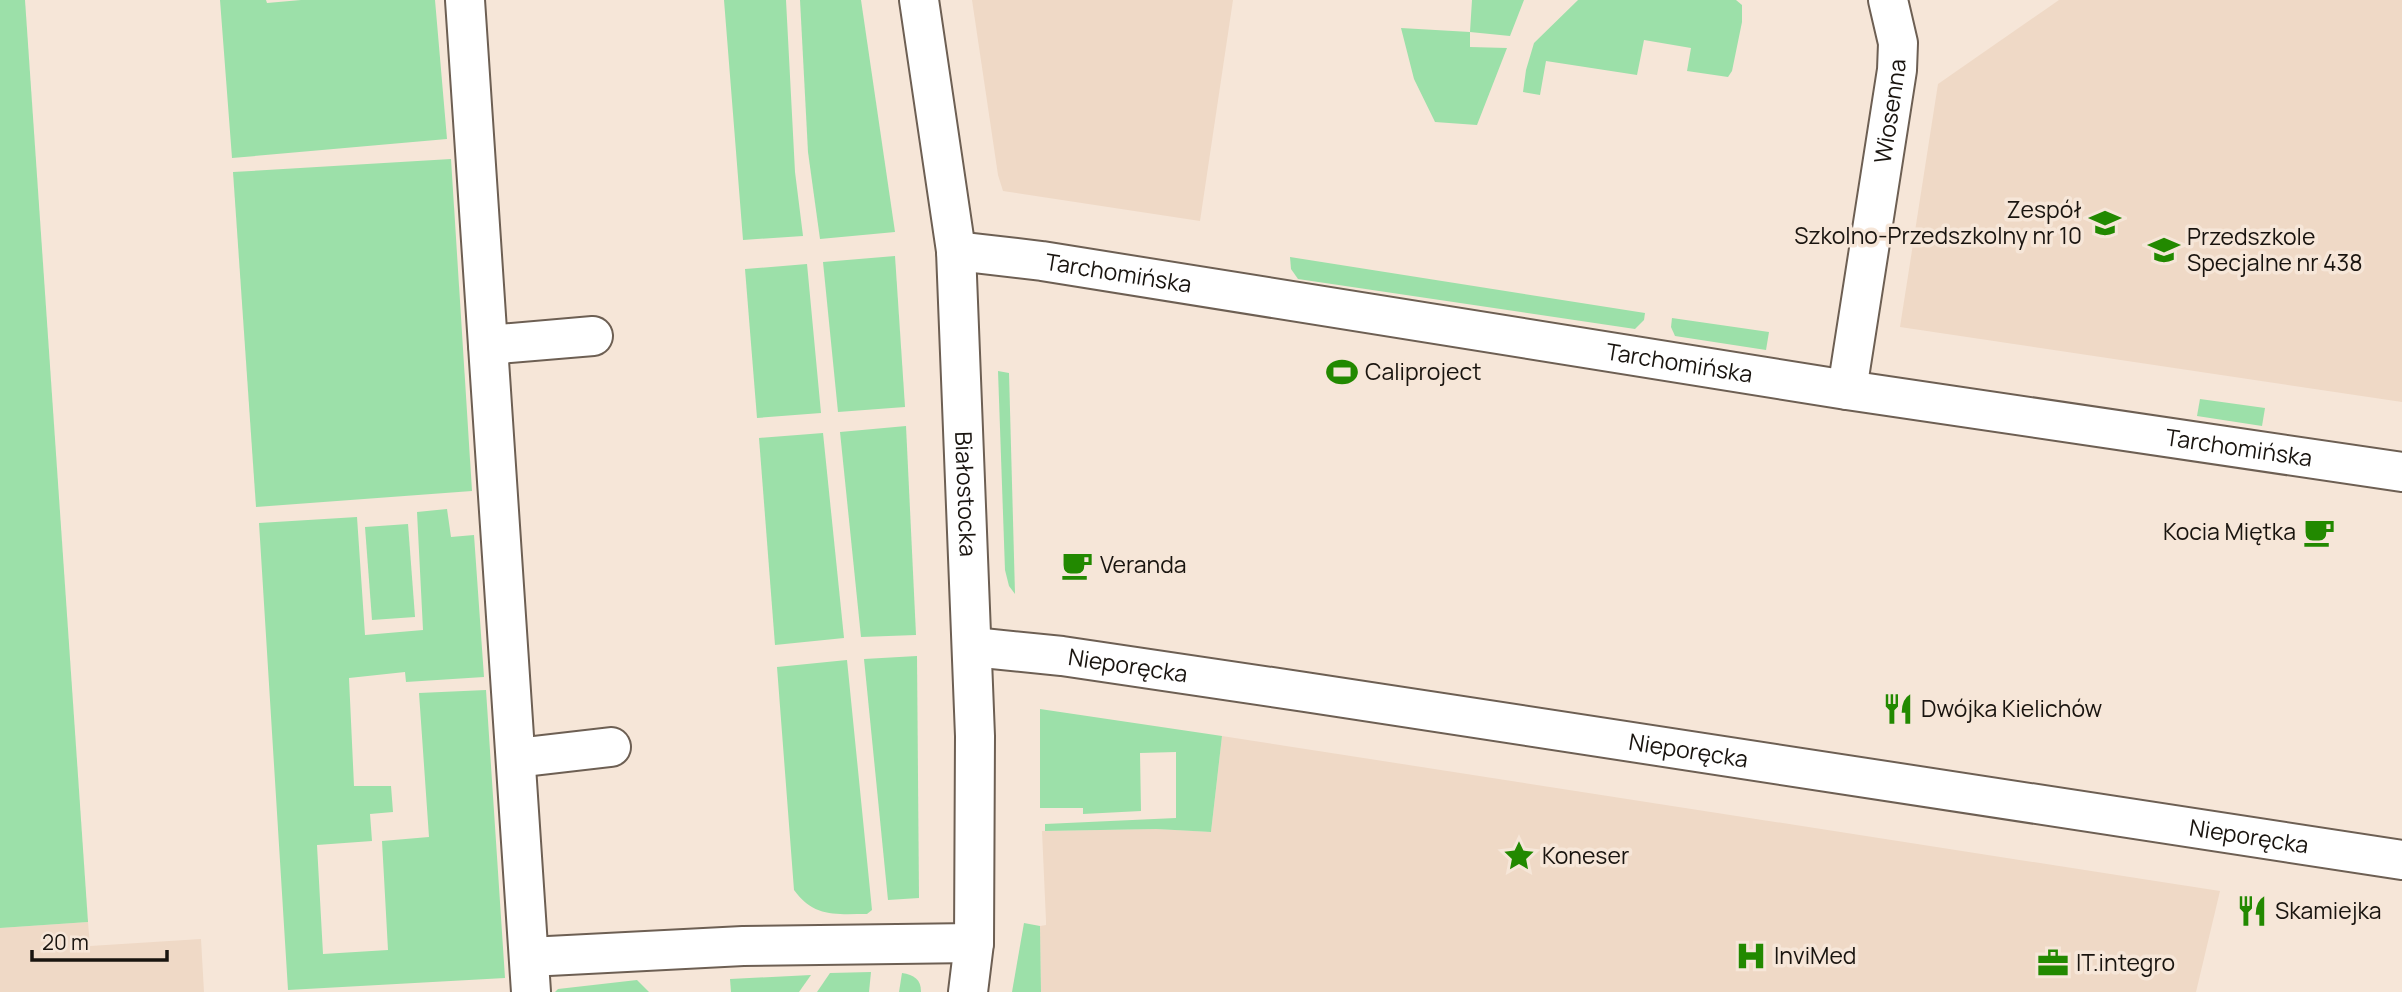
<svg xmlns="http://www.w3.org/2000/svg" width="2402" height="992" viewBox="0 0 2402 992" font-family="Manrope,sans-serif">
<rect width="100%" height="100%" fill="#f6e6d8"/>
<g fill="#efd9c6">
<path d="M 972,0 L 1233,0 L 1200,221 L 1003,191 L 998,175 Z"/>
<path d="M 2059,0 L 2402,0 L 2402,402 L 1900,327 L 1938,84 Z"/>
<path d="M 1222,736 L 2149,880 L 2220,891 L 2196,992 L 1041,992 L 1040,926 L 1046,925 L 1046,921 L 1042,831 L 1156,829 L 1211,832 Z"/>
<path d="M 88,922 L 90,946 L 201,939 L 204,992 L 0,992 L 0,928 Z"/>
</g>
<g fill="#9ce0a9">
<path d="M 0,0 L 25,0 L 88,922 L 0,928 Z"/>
<path d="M 220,0 L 266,0 L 267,3 L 301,0 L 435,0 L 447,139 L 232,158 Z"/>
<path d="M 724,0 L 786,0 L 795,172 L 803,236 L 743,240 Z"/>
<path d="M 800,0 L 861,0 L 895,232 L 820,239 L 808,152 Z"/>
<path d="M 1472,0 L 1524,0 L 1510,36 L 1470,32 L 1470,47 L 1507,48 L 1477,125 L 1435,122 L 1414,79 L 1401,28 L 1470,32 Z"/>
<path d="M 1578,0 L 1736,0 L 1742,5 L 1742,22 L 1732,71 L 1728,77 L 1687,71 L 1691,48 L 1644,40 L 1637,75 L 1546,61 L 1540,95 L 1523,92 L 1526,70 L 1534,43 Z"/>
<path d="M 451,159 L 472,491 L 256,507 L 233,172 Z"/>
<path d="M 895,256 L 905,407 L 838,412 L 823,262 Z"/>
<path d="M 1290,257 L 1645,313 L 1644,320 L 1635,329 L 1298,279 L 1291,269 Z"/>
<path d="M 807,264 L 821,413 L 757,418 L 745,269 Z"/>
<path d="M 1672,318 L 1769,332 L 1766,350 L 1675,336 L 1671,327 Z"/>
<path d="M 998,371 L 1009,373 L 1015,594 L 1009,586 L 1005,570 Z"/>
<path d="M 2200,399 L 2265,408 L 2262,426 L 2197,416 Z"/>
<path d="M 906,426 L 916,635 L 861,637 L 840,432 Z"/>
<path d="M 823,433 L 844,638 L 775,645 L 759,438 Z"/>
<path d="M 447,509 L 451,537 L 474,535 L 484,677 L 406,682 L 405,672 L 349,678 L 354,786 L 391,786 L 393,812 L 370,814 L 372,841 L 317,845 L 323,954 L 388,950 L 382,841 L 429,837 L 419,693 L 486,690 L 505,978 L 288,990 L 259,523 L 357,517 L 365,635 L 423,630 L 417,512 Z"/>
<path d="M 408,524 L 415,617 L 372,620 L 365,527 Z"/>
<path d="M 917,656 L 919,898 L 888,900 L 864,659 Z"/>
<path d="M 847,660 L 872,910 L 867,914 C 837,914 814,918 794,890 L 777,667 Z"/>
<path d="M 1040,709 L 1222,736 L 1211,832 L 1156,829 L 1045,831 L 1045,824 L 1176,818 L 1176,752 L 1140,753 L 1141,811 L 1083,814 L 1083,808 L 1040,808 Z"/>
<path d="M 1024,923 L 1040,926 L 1041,992 L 1012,992 Z"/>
<path d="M 871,972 L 869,992 L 817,992 L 830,973 Z"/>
<path d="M 902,973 C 914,975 921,979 921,992 L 899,992 Z"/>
<path d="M 811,975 L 799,992 L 731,992 L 730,979 Z"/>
<path d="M 637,980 L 649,992 L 555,992 L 558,989 Z"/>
</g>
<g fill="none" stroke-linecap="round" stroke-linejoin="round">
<defs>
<g id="minor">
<path d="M 465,0 L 531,992"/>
<path id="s1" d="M 919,0 L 956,251 L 975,736 L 974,943 L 968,992"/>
<path id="s2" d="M 956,251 L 1042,261 L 1847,390 L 2402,472"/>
<path d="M 488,345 L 593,336"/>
<path id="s3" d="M 1847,390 L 1897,70 L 1898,43 L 1888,0"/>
<path id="s4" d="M 973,647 L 1062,656 L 1305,692 L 2402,860"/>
<path d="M 516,758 L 611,747"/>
<path d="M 529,957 L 743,946 L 974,943"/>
</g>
</defs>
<use href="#minor" stroke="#6d5f53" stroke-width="42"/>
<use href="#minor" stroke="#fff" stroke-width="38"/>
</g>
<defs>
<symbol id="school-bare" viewBox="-9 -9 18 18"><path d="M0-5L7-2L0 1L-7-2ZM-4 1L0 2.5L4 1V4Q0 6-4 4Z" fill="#228900" stroke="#f6e6d8" stroke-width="2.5" paint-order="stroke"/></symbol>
<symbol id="stadium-bare" viewBox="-9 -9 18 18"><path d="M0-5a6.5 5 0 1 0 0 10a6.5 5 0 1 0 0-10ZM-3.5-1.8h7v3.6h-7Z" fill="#228900" stroke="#f6e6d8" stroke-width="2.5" paint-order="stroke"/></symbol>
<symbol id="cafe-bare" viewBox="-9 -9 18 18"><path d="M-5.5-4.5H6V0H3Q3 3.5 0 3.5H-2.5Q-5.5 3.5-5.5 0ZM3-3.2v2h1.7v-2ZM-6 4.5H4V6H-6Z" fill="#228900" stroke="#f6e6d8" stroke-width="2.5" paint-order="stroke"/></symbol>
<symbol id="restaurant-bare" viewBox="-9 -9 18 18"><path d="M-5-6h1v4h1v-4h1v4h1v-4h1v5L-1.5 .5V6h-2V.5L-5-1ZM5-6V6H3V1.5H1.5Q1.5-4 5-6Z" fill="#228900" stroke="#f6e6d8" stroke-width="2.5" paint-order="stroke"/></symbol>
<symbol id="sight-bare" viewBox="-9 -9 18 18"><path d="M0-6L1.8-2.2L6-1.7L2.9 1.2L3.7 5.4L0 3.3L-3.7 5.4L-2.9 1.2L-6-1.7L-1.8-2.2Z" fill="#228900" stroke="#f6e6d8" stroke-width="2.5" paint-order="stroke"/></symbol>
<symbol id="hospital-bare" viewBox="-9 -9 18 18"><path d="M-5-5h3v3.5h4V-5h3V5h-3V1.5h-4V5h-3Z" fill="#228900" stroke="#f6e6d8" stroke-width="2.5" paint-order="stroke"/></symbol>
<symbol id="office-bare" viewBox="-9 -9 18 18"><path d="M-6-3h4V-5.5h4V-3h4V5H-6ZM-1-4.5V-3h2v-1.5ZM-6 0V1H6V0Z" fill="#228900" stroke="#f6e6d8" stroke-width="2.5" paint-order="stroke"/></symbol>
</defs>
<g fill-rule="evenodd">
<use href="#school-bare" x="2083" y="201" width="44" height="44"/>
<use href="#school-bare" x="2142" y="228" width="44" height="44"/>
<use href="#stadium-bare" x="1320" y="350" width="44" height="44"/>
<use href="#cafe-bare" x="2297" y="510" width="44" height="44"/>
<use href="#cafe-bare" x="1055" y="543" width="44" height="44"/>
<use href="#restaurant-bare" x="1876" y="687" width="44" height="44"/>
<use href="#sight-bare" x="1497" y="834" width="44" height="44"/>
<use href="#restaurant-bare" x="2230" y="889" width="44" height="44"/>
<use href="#hospital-bare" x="1729" y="934" width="44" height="44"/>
<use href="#office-bare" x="2031" y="941" width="44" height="44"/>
</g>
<g text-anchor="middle" stroke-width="7" stroke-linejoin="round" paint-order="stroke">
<g font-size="23" fill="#19140f" stroke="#f6e6d8">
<text dy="8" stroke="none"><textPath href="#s3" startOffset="282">Wiosenna</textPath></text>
<text dy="8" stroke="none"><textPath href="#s2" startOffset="164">Tarchomińska</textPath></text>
<text dy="8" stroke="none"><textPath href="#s2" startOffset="732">Tarchomińska</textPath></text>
<text dy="8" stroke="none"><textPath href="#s2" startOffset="1298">Tarchomińska</textPath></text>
<text dy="8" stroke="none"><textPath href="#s1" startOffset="497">Białostocka</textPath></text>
<text dy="8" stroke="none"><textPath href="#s4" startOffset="156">Nieporęcka</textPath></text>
<text dy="8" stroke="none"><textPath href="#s4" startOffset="723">Nieporęcka</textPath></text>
<text dy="8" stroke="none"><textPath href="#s4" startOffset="1290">Nieporęcka</textPath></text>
</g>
<g font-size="23" fill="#19140f" stroke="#f6e6d8" text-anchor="start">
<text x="2082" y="218" text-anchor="end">Zespół<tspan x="2082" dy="26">Szkolno-Przedszkolny nr 10</tspan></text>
<text x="2187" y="245">Przedszkole<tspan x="2187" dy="26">Specjalne nr 438</tspan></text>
<text x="1365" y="380">Caliproject</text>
<text x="2296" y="540" text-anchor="end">Kocia Miętka</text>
<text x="1100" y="573">Veranda</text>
<text x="1921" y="717">Dwójka Kielichów</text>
<text x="1542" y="864">Koneser</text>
<text x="2275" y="919">Skamiejka</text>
<text x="1774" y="964">InviMed</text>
<text x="2076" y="971">IT.integro</text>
</g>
</g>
<path d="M32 950v10h135v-10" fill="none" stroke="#19140f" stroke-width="3.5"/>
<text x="42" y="950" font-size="21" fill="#19140f" stroke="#f6e6d8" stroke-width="5" paint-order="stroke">20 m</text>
</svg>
